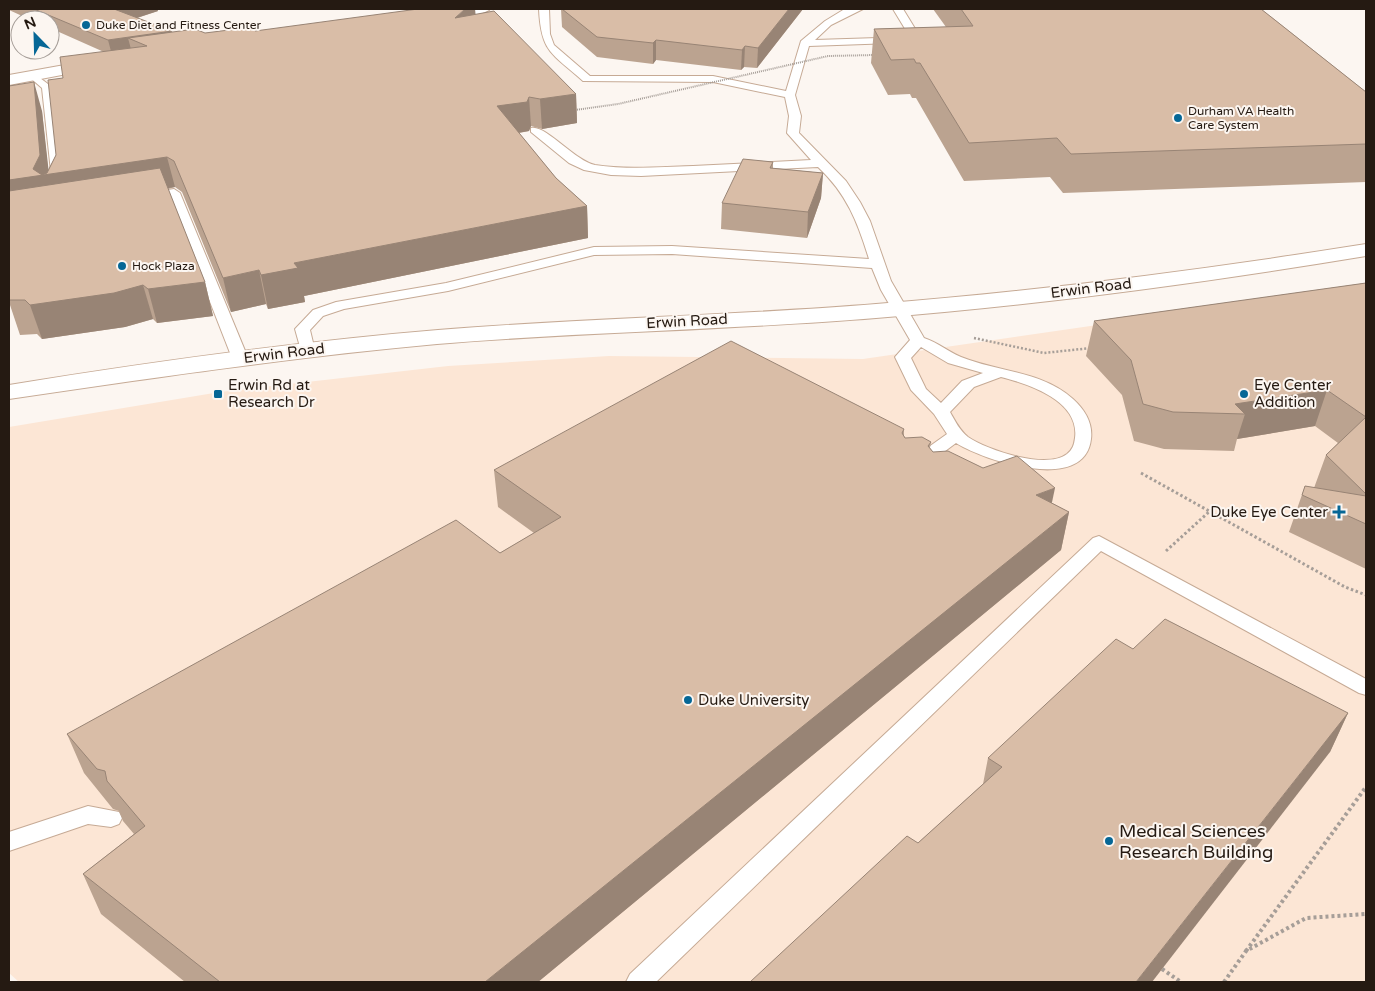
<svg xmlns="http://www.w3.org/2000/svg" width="1375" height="991" viewBox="0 0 1375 991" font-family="'Varela Round',sans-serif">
<rect width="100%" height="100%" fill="#fcf6f1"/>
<path fill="#fce6d5" d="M 1366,286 L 1366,982 L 19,982 L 9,973 L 9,427 L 220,392 L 448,366 L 609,356 L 863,359 Z"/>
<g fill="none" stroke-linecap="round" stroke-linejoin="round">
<defs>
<g id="service">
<path d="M 539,9 L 549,9 L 550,34 L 554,45 L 590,76 L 713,76 L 786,91 L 801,41 L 825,21 L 843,10 L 863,9 L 831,25 L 815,40 L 910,37 L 893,9 L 903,9 L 922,40 L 921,42 L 809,46 L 795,95 L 801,116 L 799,133 L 846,181 L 860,202 L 870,221 L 891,281 L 924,338 C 939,343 947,351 961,357 C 998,372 1042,371 1073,399 C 1085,410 1093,423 1091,439 C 1085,494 985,461 956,443 L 921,469 L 909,469 L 907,465 L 909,461 L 947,434 L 934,414 L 911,390 L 895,357 L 910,340 L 881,290 L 872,268 L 672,254 L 594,255 L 448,291 L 344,309 L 323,316 L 310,330 L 315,351 L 307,356 L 302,354 L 295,329 L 313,310 L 336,302 L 446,283 L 594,247 L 672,246 L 869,259 C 858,223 847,194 818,167 L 641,176 L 611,175 L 584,170 L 569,163 L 531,132 L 531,128 C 545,124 575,161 595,165 C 628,170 660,167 693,166 C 733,164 772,162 811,160 L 787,133 L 789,116 L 785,97 L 713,82 L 583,81 C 552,53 541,53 539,9 ZM 921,347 L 948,363 L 983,373 L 962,381 L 941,403 L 926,389 L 911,358 ZM 1001,377 C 1029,384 1080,401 1075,438 C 1074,445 1073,449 1067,454 C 1046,470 987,450 968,437 C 960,431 955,421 950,412 L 974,387 Z"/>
<path d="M 32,72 L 52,87 L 64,181 L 62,184 L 54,184 L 52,181 L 42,88 L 27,75 Z"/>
<path d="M 174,189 L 180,193 L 248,358 L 245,361 L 235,361 L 232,358 L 169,197 L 148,201 L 142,197 L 148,193 Z"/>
<path d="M 1099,536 L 1366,679 L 1366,695 L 1359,693 L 1101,551 L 656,982 L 626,982 L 630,974 L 1093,538 Z"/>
<path d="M 88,806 L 119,812 L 122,818 L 119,824 L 111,827 L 88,824 L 9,851 L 9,832 Z"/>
</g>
<g id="minor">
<path d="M 450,9 L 490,9 C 485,16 435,22 429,15 L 432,12 Z"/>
<path d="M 98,59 L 104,61 L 106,64 L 104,67 L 9,85 L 9,75 Z"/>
</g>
<path id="secondary" d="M 1366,244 L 1366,256 C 1203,283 1040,305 876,318 C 730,330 583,332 437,344 C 294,357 151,378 9,399 L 9,385 C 151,362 294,342 438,330 C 584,318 730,316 876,304 C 1040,291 1203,270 1366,244 Z"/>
</defs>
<use href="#service" stroke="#c6aa95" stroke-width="2"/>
<use href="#minor" stroke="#c6aa95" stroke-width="2"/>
<use href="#secondary" stroke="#c6aa95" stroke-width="2"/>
<path stroke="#a69e98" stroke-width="2.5" stroke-dasharray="2 2" stroke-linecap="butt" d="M 974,338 L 1044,353 L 1091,348"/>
<g stroke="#a69e98" stroke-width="3" stroke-dasharray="2.5 2.5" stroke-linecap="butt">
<path d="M 1141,473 L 1345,587 L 1366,595"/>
<path d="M 1166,551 L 1210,511"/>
</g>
<g stroke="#a69e98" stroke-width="4" stroke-dasharray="3 3" stroke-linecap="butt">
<path d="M 1246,951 L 1366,787"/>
<path d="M 1162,969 L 1181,982"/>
<path d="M 1224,982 L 1246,951 L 1306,918 L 1366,914"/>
</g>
<use href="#service" fill="#fff" fill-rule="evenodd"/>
<use href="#minor" fill="#fff" fill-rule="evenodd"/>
<use href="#secondary" fill="#fff" fill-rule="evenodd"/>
<path stroke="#a69e98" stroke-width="2" stroke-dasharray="1 1" stroke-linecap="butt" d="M 575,110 L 618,104 L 828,56 L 875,55"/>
</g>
<g fill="#bba390">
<path d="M 9,9 L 157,9 L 158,11 L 137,18 L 173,32 L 205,33 L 255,31 L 475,14 L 576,94 L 577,123 L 542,129 L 531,126 L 529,131 L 519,133 L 556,178 L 587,206 L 588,238 L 304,296 L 305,302 L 268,309 L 266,304 L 231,312 L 182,192 L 175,187 L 168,189 L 205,282 L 213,316 L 157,323 L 153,319 L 125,327 L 42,339 L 37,334 L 20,335 L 9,302 L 9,86 L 42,111 L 48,170 L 56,155 L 63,78 L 104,52 L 50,28 L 50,20 L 31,20 L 9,10 Z"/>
<path d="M 561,9 L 803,9 L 757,68 L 744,67 L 741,70 L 656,60 L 653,64 L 597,57 L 562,27 Z"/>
<path d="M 933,9 L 1261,9 L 1366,92 L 1366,182 L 1063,193 L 1050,177 L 964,181 L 916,98 L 912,98 L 910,94 L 888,95 L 871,63 L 874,29 L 946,27 Z"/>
<path d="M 773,162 L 773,168 L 823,173 L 821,198 L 807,238 L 721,229 L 722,203 Z"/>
<path d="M 1366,283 L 1366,569 L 1289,532 L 1305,486 L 1314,488 L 1326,455 L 1338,443 L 1315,426 L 1237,439 L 1234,451 L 1164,449 L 1134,441 L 1122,395 L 1086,356 L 1094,321 Z"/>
<path d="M 904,429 L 904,436 L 905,438 L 931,442 L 930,448 L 933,452 L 1052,503 L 1069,512 L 1061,550 L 538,982 L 185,982 L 101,914 L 83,874 L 134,834 L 123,821 L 119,811 L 113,809 L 84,773 L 67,734 L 500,553 L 534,533 L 498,507 L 494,470 Z"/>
<path d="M 1133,649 L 1348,713 L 1330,752 L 918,843 L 983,784 L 988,758 Z"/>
</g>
<g fill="#988475">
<path d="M 114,9 L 157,9 L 158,11 L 118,24 Z"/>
<path d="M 465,9 L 475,9 L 477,27 L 455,18 Z"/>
<path d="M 789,9 L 803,9 L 757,68 L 758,48 Z"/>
<path d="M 172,31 L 147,46 L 128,38 L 132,53 L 112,55 L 108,40 Z"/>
<path d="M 656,40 L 656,60 L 653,64 L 653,43 Z"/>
<path d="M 745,46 L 744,67 L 741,70 L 742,50 Z"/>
<path d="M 34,82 L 42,111 L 49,174 L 167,157 L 175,187 L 9,213 L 9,180 Z"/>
<path d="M 576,94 L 577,123 L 542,129 L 540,99 Z"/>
<path d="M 529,97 L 531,126 L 529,131 L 500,136 L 497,106 Z"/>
<path d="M 823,173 L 821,198 L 807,238 L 808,212 Z"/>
<path d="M 587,206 L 588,238 L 304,296 L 305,302 L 268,309 L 261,275 L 294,263 Z"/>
<path d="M 259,270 L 266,304 L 231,312 L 223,278 Z"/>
<path d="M 205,282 L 213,316 L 157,323 L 148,289 Z"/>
<path d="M 143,285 L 153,319 L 125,327 L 42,339 L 30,305 Z"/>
<path d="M 1327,390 L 1315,426 L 1237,439 L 1245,414 L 1235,404 Z"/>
<path d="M 1055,488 L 1047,526 L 1036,495 Z"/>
<path d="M 1069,512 L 1061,550 L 538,982 L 485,982 Z"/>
<path d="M 1348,713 L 1330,752 L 1152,982 L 1136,982 Z"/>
</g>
<g fill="#d9bda7" stroke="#988475">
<path d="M 34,9 L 116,9 L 114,9 L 172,31 L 108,40 Z"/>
<path d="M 418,9 L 465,9 L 455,18 L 494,11 L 576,94 L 540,99 L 529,97 L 527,102 L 497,106 L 556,178 L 587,206 L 294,263 L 298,268 L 261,275 L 259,270 L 223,278 L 174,161 L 167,157 L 9,180 L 9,86 L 34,82 L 40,155 L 33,169 L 42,175 L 47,173 L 56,155 L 48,80 L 63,78 L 60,57 L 147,46 L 128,38 L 195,29 L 205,33 L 253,27 L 255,31 Z"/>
<path d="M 562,9 L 789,9 L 758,48 L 745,46 L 742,50 L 656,40 L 653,43 L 597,37 Z"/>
<path d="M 961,9 L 1261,9 L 1366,92 L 1366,144 L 1071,154 L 1057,138 L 969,143 L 920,63 L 916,63 L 914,59 L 891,60 L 874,29 L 973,26 Z"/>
<path d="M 743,159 L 773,162 L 770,168 L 823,173 L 808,212 L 722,203 Z"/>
<path d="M 160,168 L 205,282 L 148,289 L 143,285 L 114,293 L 30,305 L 25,300 L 9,300 L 9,191 Z"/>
<path d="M 1366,283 L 1366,494 L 1326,455 L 1366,417 L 1327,390 L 1235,404 L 1245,414 L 1173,412 L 1143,404 L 1131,360 L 1094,321 Z"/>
<path d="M 731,341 L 904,429 L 902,433 L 905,438 L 922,437 L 931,442 L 928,446 L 933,452 L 948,451 L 983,468 L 1017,456 L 1055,488 L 1036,495 L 1069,512 L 485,982 L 220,982 L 83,874 L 145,826 L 107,781 L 105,771 L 97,769 L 67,734 L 456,520 L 500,553 L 561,517 L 494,470 Z"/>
<path d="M 1305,486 L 1366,496 L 1366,524 L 1302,495 Z"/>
<path d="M 1165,619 L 1348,713 L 1136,982 L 750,982 L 907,836 L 918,843 L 1002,767 L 988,758 L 1116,639 L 1133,649 Z"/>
</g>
<g fill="#066796" stroke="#fcf6f1" stroke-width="2">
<circle cx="86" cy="25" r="5"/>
<circle cx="1178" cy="118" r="5"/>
<circle cx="122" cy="266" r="5"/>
<rect x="213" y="389" width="10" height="10" rx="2.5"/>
<circle cx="1244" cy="394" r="5"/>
<path d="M1336.5 504.5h5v5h5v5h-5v5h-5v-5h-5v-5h5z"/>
<circle cx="688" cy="700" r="5"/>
<circle cx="1109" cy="841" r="5"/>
</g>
<g text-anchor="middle" stroke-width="4" stroke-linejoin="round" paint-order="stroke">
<g font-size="12" fill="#251a12" stroke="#fcf6f1" text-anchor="start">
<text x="96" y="29">Duke Diet and Fitness Center</text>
<text x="1188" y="115">Durham VA Health<tspan x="1188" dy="14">Care System</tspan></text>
<text x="132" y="270">Hock Plaza</text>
</g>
<g font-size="15" fill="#251a12" stroke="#fcf6f1">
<text transform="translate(1091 288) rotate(-7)" y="5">Erwin Road</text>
<text transform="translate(687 321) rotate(-3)" y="5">Erwin Road</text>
<text transform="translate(284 353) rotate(-7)" y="5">Erwin Road</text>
</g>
<g font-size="15" fill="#251a12" stroke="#fcf6f1" text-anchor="start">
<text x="228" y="390">Erwin Rd at<tspan x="228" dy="17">Research Dr</tspan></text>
<text x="1254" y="390">Eye Center<tspan x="1254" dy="17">Addition</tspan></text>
<text x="1328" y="517" text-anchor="end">Duke Eye Center</text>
<text x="698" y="705">Duke University</text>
</g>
<g font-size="18" fill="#251a12" stroke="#fcf6f1" text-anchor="start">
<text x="1119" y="837">Medical Sciences<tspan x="1119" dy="21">Research Building</tspan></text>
</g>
</g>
<rect width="1375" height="991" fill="none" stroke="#251a12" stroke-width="20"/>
<g transform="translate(35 35) rotate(337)"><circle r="24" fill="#fcf6f1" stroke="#a69e98"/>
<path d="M0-4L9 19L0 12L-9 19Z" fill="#066796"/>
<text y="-8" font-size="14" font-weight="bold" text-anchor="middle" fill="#251a12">N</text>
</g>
</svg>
